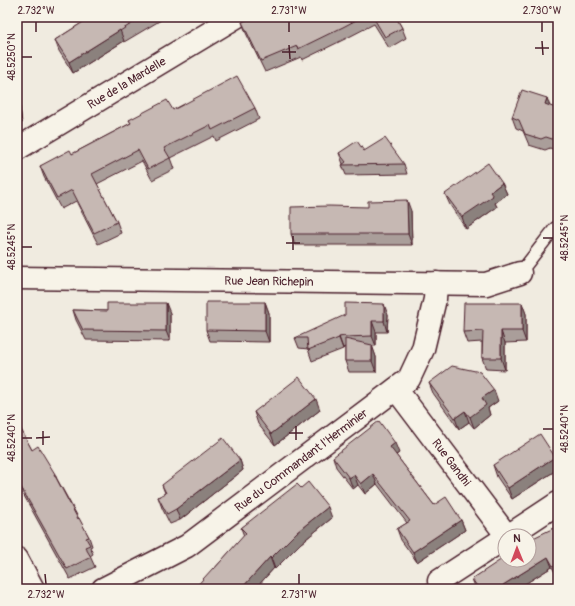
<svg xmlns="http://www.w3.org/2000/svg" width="575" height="606" viewBox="0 0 575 606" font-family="Pangolin,sans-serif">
<rect width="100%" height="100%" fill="#f0ebe0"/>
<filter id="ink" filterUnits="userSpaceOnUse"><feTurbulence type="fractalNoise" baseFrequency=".025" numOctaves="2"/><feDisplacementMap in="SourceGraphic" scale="8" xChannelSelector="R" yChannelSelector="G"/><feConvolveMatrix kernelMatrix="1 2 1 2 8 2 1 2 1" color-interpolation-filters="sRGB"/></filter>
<g filter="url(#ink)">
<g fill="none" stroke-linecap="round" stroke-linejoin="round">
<defs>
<path id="lane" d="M 520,273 L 555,228 L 558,229"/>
<g id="street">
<path id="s1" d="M 17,149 L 236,17"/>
<path id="s2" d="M 17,278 L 486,284 L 520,273"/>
<path id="s3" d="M 396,389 L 507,536"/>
<path d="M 508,536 L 558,503"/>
<path d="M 17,559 L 33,589"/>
<path d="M 439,581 L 505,538"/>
<path id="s4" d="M 103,589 L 187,546 L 409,379 L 423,349 L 435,299 L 436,283"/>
</g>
</defs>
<use href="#lane" stroke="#4a1f2b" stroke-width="14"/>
<use href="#street" stroke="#4a1f2b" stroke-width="25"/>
<use href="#lane" stroke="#f7f3e8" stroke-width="11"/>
<use href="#street" stroke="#f7f3e8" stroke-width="22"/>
</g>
<g fill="#aa9e9a" stroke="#4a1f2b">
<path d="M 91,17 L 160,17 L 161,20 L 124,42 L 124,41 L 73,73 L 59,51 L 55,40 Z"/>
<path d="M 285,17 L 396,17 L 402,28 L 406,38 L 389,48 L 374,24 L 347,38 L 302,60 L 301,57 L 265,72 L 246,33 L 242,22 L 283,18 Z"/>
<path d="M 547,98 L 549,106 L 558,109 L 558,151 L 550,148 L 545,150 L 529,145 L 523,131 L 516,128 L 512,117 Z"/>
<path d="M 17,100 L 20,108 L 22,123 L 17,126 Z"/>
<path d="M 255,108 L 259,119 L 216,141 L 214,136 L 170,158 L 174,169 L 152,180 L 142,161 L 97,184 L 117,222 L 121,233 L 98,244 L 76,201 L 61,209 L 44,177 L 40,166 L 72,154 L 131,123 L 129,120 L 173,110 Z"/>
<path d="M 364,151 L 404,164 L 407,174 L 346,175 L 342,165 L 343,164 L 339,153 Z"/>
<path d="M 502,183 L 507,194 L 495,203 L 497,207 L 466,229 L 450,205 L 445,194 Z"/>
<path d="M 17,186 L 20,196 L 20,221 L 17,221 Z"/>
<path d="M 411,211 L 412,245 L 295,245 L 291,234 Z"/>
<path d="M 265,302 L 269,313 L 269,342 L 210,341 L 206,330 Z"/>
<path d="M 522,303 L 526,314 L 526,342 L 505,343 L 505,370 L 486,369 L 482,358 L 482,342 L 467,343 L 463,332 Z"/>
<path d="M 73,310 L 170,313 L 170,341 L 86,340 L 76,320 Z"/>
<path d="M 388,315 L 387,332 L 376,332 L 376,346 L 372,346 L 376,357 L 376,372 L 349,372 L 345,361 L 345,347 L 343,348 L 343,349 L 312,361 L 308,349 L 299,348 L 295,338 Z"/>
<path d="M 429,383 L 498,401 L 488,408 L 490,415 L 474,428 L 469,422 L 459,429 L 433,393 Z"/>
<path d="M 320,410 L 275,445 L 258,424 L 254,412 Z"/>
<path d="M 17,422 L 32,450 L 55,474 L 57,479 L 89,537 L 92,546 L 90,547 L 93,554 L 90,556 L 95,567 L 70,579 L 17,483 Z"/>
<path d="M 399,453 L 396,455 L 434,505 L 461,520 L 465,530 L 417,562 L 401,540 L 397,529 L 407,523 L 377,484 L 365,494 L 358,485 L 353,489 L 336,467 L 333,457 Z"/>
<path d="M 240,460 L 243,470 L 180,520 L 170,524 L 162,508 L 158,497 L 165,493 L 162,485 Z"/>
<path d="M 493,465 L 558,465 L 558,469 L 512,499 L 497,477 Z"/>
<path d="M 301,488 L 332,518 L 301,543 L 275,569 L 274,568 L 255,589 L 194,589 L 214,569 L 244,536 L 241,528 Z"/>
<path d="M 558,526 L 558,575 L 557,576 L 552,567 L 517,589 L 476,589 L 472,579 Z"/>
</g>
<g fill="#8b817d" stroke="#4a1f2b">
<path d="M 120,30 L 124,41 L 73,73 L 69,62 Z"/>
<path d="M 547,98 L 551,109 L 545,104 Z"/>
<path d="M 17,100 L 20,108 L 22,123 L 18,112 Z"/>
<path d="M 502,183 L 507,194 L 495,203 L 497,207 L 466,229 L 462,217 L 490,192 Z"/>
<path d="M 17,186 L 20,196 L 20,221 L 17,213 Z"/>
<path d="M 407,200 L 411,211 L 412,245 L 408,234 Z"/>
<path d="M 265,302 L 269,313 L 269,342 L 265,331 Z"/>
<path d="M 166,303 L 170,313 L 170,341 L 166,331 Z"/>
<path d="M 522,303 L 526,314 L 526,342 L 522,331 Z"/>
<path d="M 384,304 L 388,315 L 387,332 L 384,321 Z"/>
<path d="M 372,321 L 376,332 L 376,346 L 372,336 Z"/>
<path d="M 501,331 L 505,343 L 505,370 L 501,358 Z"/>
<path d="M 339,337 L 343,348 L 343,349 L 339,338 Z"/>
<path d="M 372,345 L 376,357 L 376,372 L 372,361 Z"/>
<path d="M 494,390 L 498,401 L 488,408 L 490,415 L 474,428 L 470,417 L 482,398 Z"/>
<path d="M 316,399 L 320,410 L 275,445 L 271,434 Z"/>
<path d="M 465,411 L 469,422 L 459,429 L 455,418 Z"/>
<path d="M 395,443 L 399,453 L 393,457 L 390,447 Z"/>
<path d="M 555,457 L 558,465 L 558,469 L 512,499 L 508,488 Z"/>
<path d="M 240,460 L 243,470 L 180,520 L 176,509 Z"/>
<path d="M 373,474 L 377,484 L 365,494 L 361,484 Z"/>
<path d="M 354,475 L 358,485 L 353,489 L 349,478 Z"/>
<path d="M 328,507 L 332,518 L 301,543 L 275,569 L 271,558 L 297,532 Z"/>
<path d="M 461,520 L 465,530 L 417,562 L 413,552 Z"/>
<path d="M 270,557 L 274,568 L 255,589 L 241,589 Z"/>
<path d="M 548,557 L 552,567 L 517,589 L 500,589 L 503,585 Z"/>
</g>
<g fill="#c6b8b3" stroke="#4a1f2b">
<path d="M 91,17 L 142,17 L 120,31 L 120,30 L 69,62 L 55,40 Z"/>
<path d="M 253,17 L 282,17 L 283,18 L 285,17 L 362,17 L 343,27 L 298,49 L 297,46 L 261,61 L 242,22 Z"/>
<path d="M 373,17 L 396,17 L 402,28 L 385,37 Z"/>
<path d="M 237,76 L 255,108 L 212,130 L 210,125 L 164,148 L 170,158 L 148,169 L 138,150 L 92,174 L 117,222 L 94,233 L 72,190 L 57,198 L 40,166 L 70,150 L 72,154 L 131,123 L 129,120 L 167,100 L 173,110 Z"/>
<path d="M 522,90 L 547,98 L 545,104 L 558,109 L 558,141 L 546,137 L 541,139 L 525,134 L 519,120 L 512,117 Z"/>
<path d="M 17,103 L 18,112 L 17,112 Z"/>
<path d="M 385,138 L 404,164 L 342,165 L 346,162 L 339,153 L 357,141 L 364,151 Z"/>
<path d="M 488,163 L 502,183 L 490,192 L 493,196 L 462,217 L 445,194 Z"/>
<path d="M 407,200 L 408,234 L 291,234 L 291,207 L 329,206 L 368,207 L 368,201 Z"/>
<path d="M 206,302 L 265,302 L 265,331 L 206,330 Z"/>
<path d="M 107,303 L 166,303 L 166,331 L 83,330 L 73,310 L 107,311 Z"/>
<path d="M 345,303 L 384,304 L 384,321 L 372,321 L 372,336 L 345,337 L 345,336 L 339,337 L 339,338 L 308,350 L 307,338 L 295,338 L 345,315 Z"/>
<path d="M 464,303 L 522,303 L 522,331 L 501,331 L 501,358 L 482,358 L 483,331 L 463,332 Z"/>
<path d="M 345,339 L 372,345 L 372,361 L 345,361 Z"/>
<path d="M 452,366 L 480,372 L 494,390 L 482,398 L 486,405 L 470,417 L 465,411 L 455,418 L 429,383 Z"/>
<path d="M 299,377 L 316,399 L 271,434 L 254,412 Z"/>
<path d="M 379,421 L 395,443 L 390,447 L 434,505 L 446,497 L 461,520 L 413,552 L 397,529 L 410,521 L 373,474 L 361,484 L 354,475 L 349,478 L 333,457 Z"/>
<path d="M 17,422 L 32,450 L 38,446 L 55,474 L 54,474 L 78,519 L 79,518 L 89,537 L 86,538 L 90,545 L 85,547 L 91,557 L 67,569 L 17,480 Z"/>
<path d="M 540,434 L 555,457 L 508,488 L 493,465 Z"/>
<path d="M 223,438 L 240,460 L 176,509 L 167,514 L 158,497 L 166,493 L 162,485 Z"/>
<path d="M 308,482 L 328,507 L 297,532 L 271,558 L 270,557 L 241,589 L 194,589 L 213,568 L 214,569 L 246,533 L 241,528 L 297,484 L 301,488 Z"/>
<path d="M 558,526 L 558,563 L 553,566 L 548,557 L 503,585 L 504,586 L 500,589 L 479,589 L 472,579 L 505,557 L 505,560 L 529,560 L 529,540 Z"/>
</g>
</g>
<path fill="none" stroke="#4a1f2b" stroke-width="1.5" d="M 36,22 L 36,32M 289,22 L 289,32M 542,22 L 542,32M 542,41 L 543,55M 289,45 L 290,59M 535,48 L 549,48M 282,52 L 296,52M 22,57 L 32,57M 293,236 L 293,250M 543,238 L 553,238M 286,243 L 300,243M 22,247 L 32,247M 296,426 L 296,440M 543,429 L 553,429M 43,431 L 43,445M 289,433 L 303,433M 22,438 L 32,438M 36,438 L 50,437M 45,574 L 46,584M 299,574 L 299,584"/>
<g text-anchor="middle" stroke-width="3" stroke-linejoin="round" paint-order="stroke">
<g font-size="12" fill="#4a1f2b" stroke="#f7f3e8">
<text dy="4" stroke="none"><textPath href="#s1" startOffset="128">Rue de la Mardelle</textPath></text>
<text dy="4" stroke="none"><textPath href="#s2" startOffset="252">Rue Jean Richepin</textPath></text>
<text dy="4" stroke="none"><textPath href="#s4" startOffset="237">Rue du Commandant l'Herminier</textPath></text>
<text dy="4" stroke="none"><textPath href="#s3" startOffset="92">Rue Gandhi</textPath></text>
</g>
</g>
<rect width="575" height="606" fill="none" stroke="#f7f3e8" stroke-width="44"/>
<g transform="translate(517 548) rotate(359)"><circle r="19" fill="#f7f3e8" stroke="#b29e9c"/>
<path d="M0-3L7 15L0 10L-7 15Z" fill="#d1495b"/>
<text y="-6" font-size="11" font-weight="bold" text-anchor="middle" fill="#4a1f2b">N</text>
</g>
<rect x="22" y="22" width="531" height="562" fill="none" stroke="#4a1f2b" stroke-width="1.5"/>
<g font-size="10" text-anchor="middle" fill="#4a1f2b">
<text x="36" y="14">2.732°W</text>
<text x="289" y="14">2.731°W</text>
<text x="542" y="14">2.730°W</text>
<text transform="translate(11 57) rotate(-90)" y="4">48.5250°N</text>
<text transform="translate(564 238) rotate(-90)" y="4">48.5245°N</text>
<text transform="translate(11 247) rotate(-90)" y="4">48.5245°N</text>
<text transform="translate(564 429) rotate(-90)" y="4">48.5240°N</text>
<text transform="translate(11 438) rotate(-90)" y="4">48.5240°N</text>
<text x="46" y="598">2.732°W</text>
<text x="299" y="598">2.731°W</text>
</g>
</svg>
